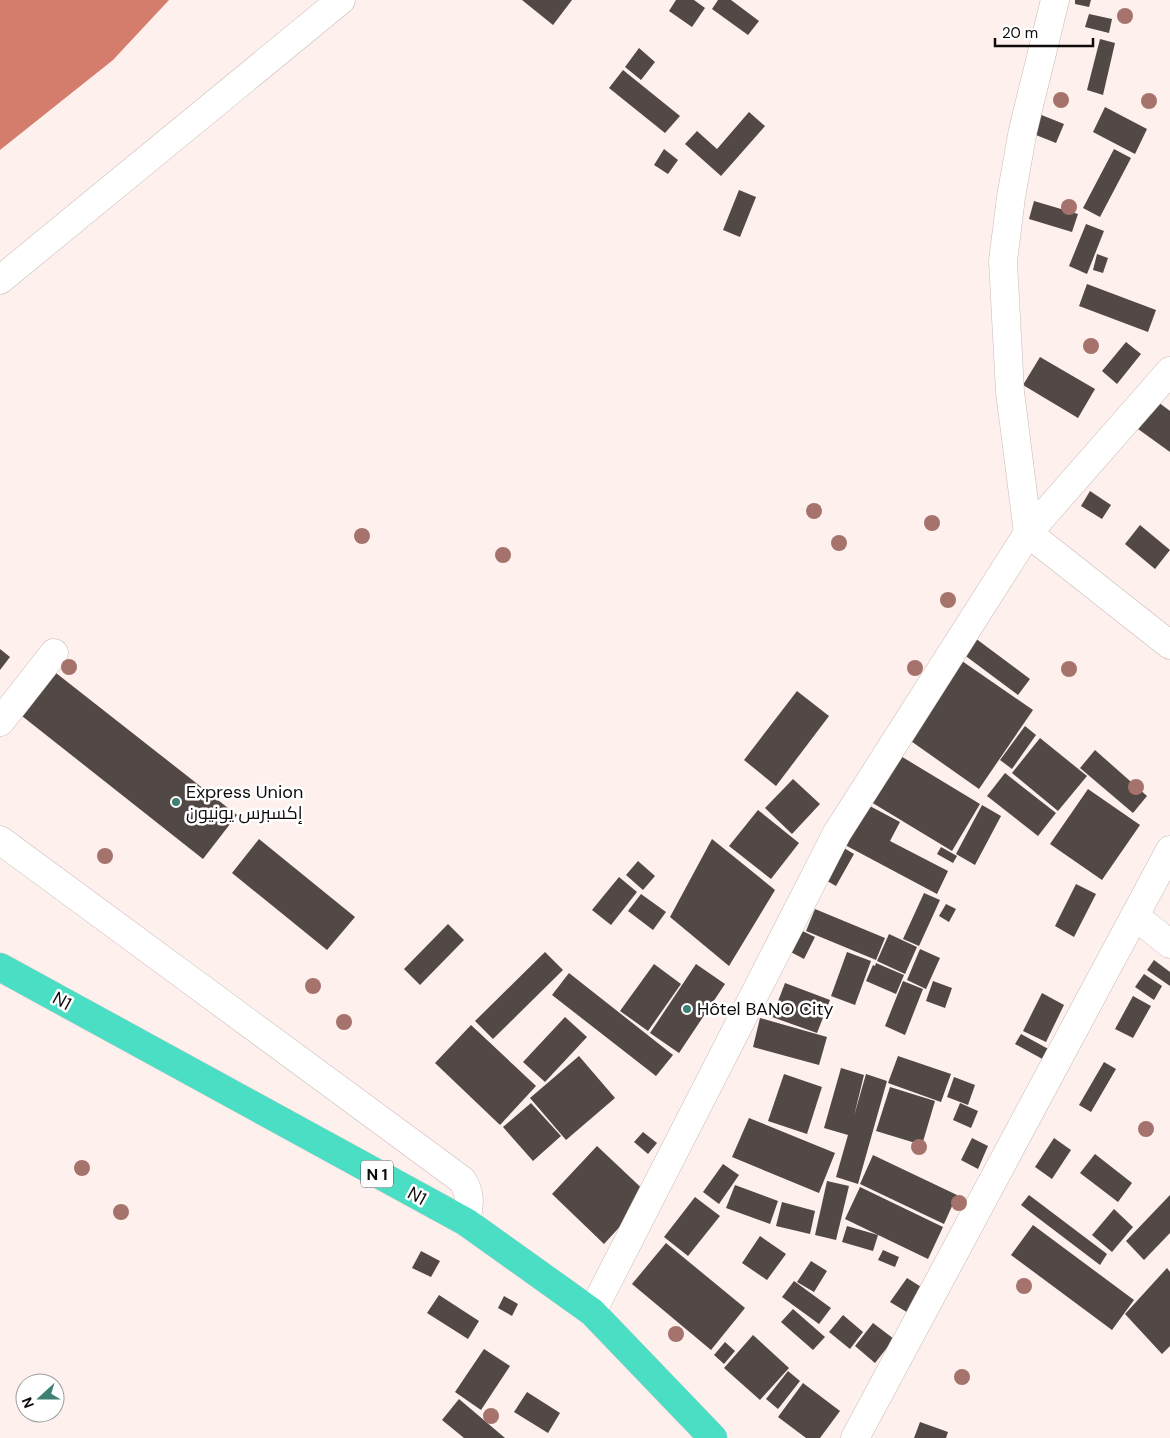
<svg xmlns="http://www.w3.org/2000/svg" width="1170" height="1438" viewBox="0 0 1170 1438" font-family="'DM Sans',Cairo,sans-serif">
<rect width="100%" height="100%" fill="#fdf0ed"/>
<path fill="#d57d6c" d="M 0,0 L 169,0 L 113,60 L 0,150 Z"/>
<g fill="#524846">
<path d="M 522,0 L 572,0 L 553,25 Z"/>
<path d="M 676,0 L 694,0 L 705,8 L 692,27 L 669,11 Z"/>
<path d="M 718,0 L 731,0 L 759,21 L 748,35 L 712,9 Z"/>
<path d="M 1075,0 L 1091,0 L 1089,7 L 1075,4 Z"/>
<path d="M 1089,14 L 1112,19 L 1109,33 L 1085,27 Z"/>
<path d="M 1100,39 L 1115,43 L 1103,95 L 1087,90 Z"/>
<path d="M 639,48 L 655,62 L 641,80 L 625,67 Z"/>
<path d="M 623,70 L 680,116 L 665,133 L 609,88 Z"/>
<path d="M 1105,107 L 1147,129 L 1135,154 L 1093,132 Z"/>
<path d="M 749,112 L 765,126 L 721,176 L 685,144 L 697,131 L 717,149 Z"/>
<path d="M 1039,114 L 1064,124 L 1056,143 L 1031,133 Z"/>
<path d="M 664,149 L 678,160 L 668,174 L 654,165 Z"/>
<path d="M 1114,149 L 1131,158 L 1100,217 L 1083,208 Z"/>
<path d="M 739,190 L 756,197 L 740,237 L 723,230 Z"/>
<path d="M 1034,201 L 1078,214 L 1072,232 L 1029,219 Z"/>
<path d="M 1086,224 L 1104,231 L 1087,274 L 1069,266 Z"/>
<path d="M 1097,254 L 1108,258 L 1103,273 L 1093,270 Z"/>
<path d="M 1087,284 L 1156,310 L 1148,332 L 1079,306 Z"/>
<path d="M 1126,342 L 1141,354 L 1117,384 L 1102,371 Z"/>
<path d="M 1040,357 L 1095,389 L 1078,418 L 1023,385 Z"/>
<path d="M 1158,402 L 1170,411 L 1170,452 L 1138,429 Z"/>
<path d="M 1090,491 L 1111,505 L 1102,519 L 1081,506 Z"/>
<path d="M 1140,525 L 1170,550 L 1155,569 L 1125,544 Z"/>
<path d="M 975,638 L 1030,679 L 1018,695 L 963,654 Z"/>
<path d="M 0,649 L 10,657 L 0,670 Z"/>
<path d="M 962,661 L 1033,710 L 979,789 L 908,739 Z"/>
<path d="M 56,673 L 237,815 L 203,859 L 22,716 Z"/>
<path d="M 797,691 L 829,716 L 776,786 L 744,760 Z"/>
<path d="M 1025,726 L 1036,735 L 1012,769 L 1000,760 Z"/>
<path d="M 1040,738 L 1087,776 L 1058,811 L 1012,773 Z"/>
<path d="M 1095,750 L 1147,796 L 1133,813 L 1080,768 Z"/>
<path d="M 899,755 L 980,804 L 952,851 L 871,802 Z"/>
<path d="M 1005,773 L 1056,813 L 1038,836 L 987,796 Z"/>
<path d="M 793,779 L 820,804 L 792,834 L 765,808 Z"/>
<path d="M 1088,789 L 1140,825 L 1102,880 L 1050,844 Z"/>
<path d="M 866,804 L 900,822 L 890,841 L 948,871 L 937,894 L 845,845 Z"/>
<path d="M 982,805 L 1001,816 L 975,865 L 956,854 Z"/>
<path d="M 758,810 L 799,843 L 771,879 L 729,846 Z"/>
<path d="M 259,839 L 355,917 L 327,950 L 232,873 Z"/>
<path d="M 712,839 L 775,890 L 729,966 L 670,917 Z"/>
<path d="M 839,845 L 854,854 L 836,886 L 820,877 Z"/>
<path d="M 941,847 L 957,856 L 953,863 L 937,854 Z"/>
<path d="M 638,861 L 655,876 L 643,890 L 626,875 Z"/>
<path d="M 619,877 L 637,892 L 611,925 L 592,910 Z"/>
<path d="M 1076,884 L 1096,894 L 1074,937 L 1055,926 Z"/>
<path d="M 924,893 L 940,900 L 919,946 L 903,939 Z"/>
<path d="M 641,894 L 666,912 L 653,930 L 628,911 Z"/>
<path d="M 946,904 L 956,909 L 949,922 L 939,916 Z"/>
<path d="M 815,909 L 885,938 L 876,960 L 806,931 Z"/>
<path d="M 448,924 L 464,940 L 420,985 L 404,969 Z"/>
<path d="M 796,928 L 815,937 L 804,959 L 785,949 Z"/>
<path d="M 889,934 L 917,947 L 905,974 L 877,961 Z"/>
<path d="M 920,949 L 940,958 L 926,989 L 907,980 Z"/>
<path d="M 545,952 L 563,970 L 493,1039 L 475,1021 Z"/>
<path d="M 847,952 L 871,961 L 855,1005 L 831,996 Z"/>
<path d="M 1154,960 L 1170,972 L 1170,986 L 1147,970 Z"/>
<path d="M 876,963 L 904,975 L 896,994 L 866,981 L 873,965 L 875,966 Z"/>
<path d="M 654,964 L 681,984 L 648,1031 L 620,1011 Z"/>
<path d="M 696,964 L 725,984 L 679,1053 L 650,1033 Z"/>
<path d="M 569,973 L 673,1055 L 656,1076 L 552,995 Z"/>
<path d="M 1144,974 L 1162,986 L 1154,1000 L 1135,987 Z"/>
<path d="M 903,981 L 923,989 L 905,1035 L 885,1026 Z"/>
<path d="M 933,981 L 952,988 L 945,1008 L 926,1001 Z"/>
<path d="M 785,983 L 830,1000 L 817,1033 L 772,1017 Z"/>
<path d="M 1042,993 L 1064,1005 L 1046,1042 L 1023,1031 Z"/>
<path d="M 1133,996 L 1151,1006 L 1133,1038 L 1115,1029 Z"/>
<path d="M 565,1017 L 587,1037 L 545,1082 L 523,1062 Z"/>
<path d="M 760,1018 L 827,1037 L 819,1065 L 753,1047 Z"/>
<path d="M 471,1025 L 536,1086 L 500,1125 L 435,1063 Z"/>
<path d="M 1021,1034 L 1052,1051 L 1046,1061 L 1015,1044 Z"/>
<path d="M 579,1056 L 615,1098 L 566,1140 L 530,1098 Z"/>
<path d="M 898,1056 L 951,1074 L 941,1102 L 888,1083 Z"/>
<path d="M 1104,1062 L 1116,1069 L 1091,1112 L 1079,1105 Z"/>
<path d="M 841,1068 L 864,1075 L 854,1116 L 866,1074 L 887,1081 L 858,1184 L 836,1177 L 848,1135 L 824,1128 Z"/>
<path d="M 784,1074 L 822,1087 L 807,1134 L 768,1121 Z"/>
<path d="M 954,1077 L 975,1085 L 968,1105 L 947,1097 Z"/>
<path d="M 890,1087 L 935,1101 L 922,1145 L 876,1131 Z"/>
<path d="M 531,1103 L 561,1136 L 533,1161 L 503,1127 Z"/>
<path d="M 960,1103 L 978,1111 L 971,1128 L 953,1120 Z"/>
<path d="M 749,1118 L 835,1153 L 819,1193 L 732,1157 Z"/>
<path d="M 643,1132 L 657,1143 L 648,1154 L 634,1142 Z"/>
<path d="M 972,1138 L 988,1146 L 978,1169 L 961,1160 Z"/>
<path d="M 1054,1138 L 1071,1150 L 1052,1179 L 1035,1167 Z"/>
<path d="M 597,1146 L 649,1195 L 604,1244 L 552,1194 Z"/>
<path d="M 1095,1154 L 1132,1183 L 1118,1202 L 1080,1173 Z"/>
<path d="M 873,1155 L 957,1195 L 944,1224 L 860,1184 Z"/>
<path d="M 723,1164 L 739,1175 L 719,1204 L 703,1192 Z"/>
<path d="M 827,1181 L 849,1186 L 836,1240 L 815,1235 Z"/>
<path d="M 735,1185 L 778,1201 L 770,1224 L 726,1208 Z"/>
<path d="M 860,1187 L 943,1227 L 928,1259 L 845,1219 Z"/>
<path d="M 1029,1195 L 1107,1254 L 1100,1265 L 1021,1205 Z"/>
<path d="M 1170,1195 L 1170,1233 L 1144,1260 L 1126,1241 Z"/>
<path d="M 695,1197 L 720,1216 L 688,1256 L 664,1237 Z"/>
<path d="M 782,1202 L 815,1211 L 810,1234 L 776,1226 Z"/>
<path d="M 1114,1209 L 1133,1227 L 1112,1252 L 1092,1235 Z"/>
<path d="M 1033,1225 L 1134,1300 L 1112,1330 L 1011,1255 Z"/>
<path d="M 847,1226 L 878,1235 L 873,1251 L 842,1242 Z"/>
<path d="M 760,1236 L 786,1254 L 767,1280 L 742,1263 Z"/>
<path d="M 666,1243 L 745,1308 L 711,1350 L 632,1284 Z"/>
<path d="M 883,1250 L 899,1257 L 895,1267 L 878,1260 Z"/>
<path d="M 421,1251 L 440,1261 L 431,1277 L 412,1268 Z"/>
<path d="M 811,1261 L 827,1271 L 814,1292 L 797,1282 Z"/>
<path d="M 1167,1268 L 1170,1272 L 1170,1346 L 1162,1354 L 1125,1314 Z"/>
<path d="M 907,1278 L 926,1290 L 910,1314 L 890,1302 Z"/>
<path d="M 794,1281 L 831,1308 L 819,1324 L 782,1297 Z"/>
<path d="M 439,1295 L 479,1321 L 468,1339 L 427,1313 Z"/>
<path d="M 504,1296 L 518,1304 L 512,1316 L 498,1308 Z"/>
<path d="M 793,1309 L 825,1337 L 813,1350 L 781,1322 Z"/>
<path d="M 843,1315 L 863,1332 L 850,1349 L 829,1332 Z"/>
<path d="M 873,1323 L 894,1339 L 875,1363 L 855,1346 Z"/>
<path d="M 753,1335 L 789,1368 L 760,1400 L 724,1368 Z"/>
<path d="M 725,1342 L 735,1351 L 724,1364 L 714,1355 Z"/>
<path d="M 484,1349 L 510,1366 L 481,1410 L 455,1392 Z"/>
<path d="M 788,1371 L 800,1381 L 778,1409 L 766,1399 Z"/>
<path d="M 803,1383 L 840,1411 L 820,1438 L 806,1438 L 778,1417 Z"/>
<path d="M 527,1392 L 560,1413 L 548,1433 L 514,1412 Z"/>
<path d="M 459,1399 L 505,1438 L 464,1438 L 442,1420 Z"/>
<path d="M 920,1422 L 948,1432 L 946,1438 L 914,1438 Z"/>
</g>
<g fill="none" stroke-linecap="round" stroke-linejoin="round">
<defs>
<g id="street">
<path d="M 1055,0 L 1023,130 L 1011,197 L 1003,261 L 1010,392 L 1028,533 L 1170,645"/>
<path d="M 0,280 L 341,0"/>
<path d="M 0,722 L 54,653"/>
<path d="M 0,840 L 462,1180 C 472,1195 469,1206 466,1222"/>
<path d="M 1135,916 L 1170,944"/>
<path d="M 592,1312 L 837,833 L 1028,533 L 1170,371"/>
<path d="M 855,1438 L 1170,850"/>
</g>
<path id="highway" d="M 0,967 L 466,1222 L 592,1312 L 713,1438"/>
</defs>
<use href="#street" stroke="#c7bbb8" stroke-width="29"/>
<use href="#highway" stroke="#cfcece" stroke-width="29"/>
<use href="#street" stroke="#fff" stroke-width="28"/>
<use href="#highway" stroke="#4adec5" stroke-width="28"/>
</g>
<g fill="#a5736c">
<circle cx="1125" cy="16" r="8"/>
<circle cx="1061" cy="100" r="8"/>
<circle cx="1149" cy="101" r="8"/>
<circle cx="1069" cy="207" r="8"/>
<circle cx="1091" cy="346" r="8"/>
<circle cx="814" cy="511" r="8"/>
<circle cx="932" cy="523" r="8"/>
<circle cx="362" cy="536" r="8"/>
<circle cx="839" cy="543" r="8"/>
<circle cx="503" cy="555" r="8"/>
<circle cx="948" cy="600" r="8"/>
<circle cx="69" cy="667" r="8"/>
<circle cx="915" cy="668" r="8"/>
<circle cx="1069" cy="669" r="8"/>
<circle cx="1136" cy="787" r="8"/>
<circle cx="105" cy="856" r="8"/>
<circle cx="313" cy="986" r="8"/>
<circle cx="344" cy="1022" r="8"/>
<circle cx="1146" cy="1129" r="8"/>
<circle cx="919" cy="1147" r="8"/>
<circle cx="82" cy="1168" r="8"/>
<circle cx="959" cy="1203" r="8"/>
<circle cx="121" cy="1212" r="8"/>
<circle cx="1024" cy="1286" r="8"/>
<circle cx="676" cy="1334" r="8"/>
<circle cx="962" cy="1377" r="8"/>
<circle cx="491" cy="1416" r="8"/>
</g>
<g fill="#3e8174" stroke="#fff" stroke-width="2">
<circle cx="176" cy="802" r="5"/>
<circle cx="687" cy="1009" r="5"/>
</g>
<g text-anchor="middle" stroke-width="5" stroke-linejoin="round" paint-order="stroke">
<rect fill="#fff" stroke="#575454" stroke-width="1" x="361" y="1160.5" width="32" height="27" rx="4"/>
<g font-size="16" font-weight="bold" fill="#0f0b0b">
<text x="377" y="1180">N 1</text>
</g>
<g font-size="18" fill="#0f0b0b" stroke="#fff" text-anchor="start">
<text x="186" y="798">Express Union<tspan x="186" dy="21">إكسبرس يونيون</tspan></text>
<text x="697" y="1015">Hôtel BANO City</text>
</g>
<g font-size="18" fill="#0f0b0b" stroke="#fff">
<text transform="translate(62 1001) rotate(29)" y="6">N1</text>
<text transform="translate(417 1196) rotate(29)" y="6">N1</text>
</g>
</g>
<g transform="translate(40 1398) rotate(249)"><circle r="24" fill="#ffffff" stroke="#9f9d9d"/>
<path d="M0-4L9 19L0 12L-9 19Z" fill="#3e8174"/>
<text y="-8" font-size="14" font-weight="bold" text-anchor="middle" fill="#0f0b0b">N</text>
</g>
<path d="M995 38v8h98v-8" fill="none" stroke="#0f0b0b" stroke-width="2.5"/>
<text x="1002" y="38" font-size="15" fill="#0f0b0b" stroke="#ffffff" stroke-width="4" paint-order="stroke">20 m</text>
</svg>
